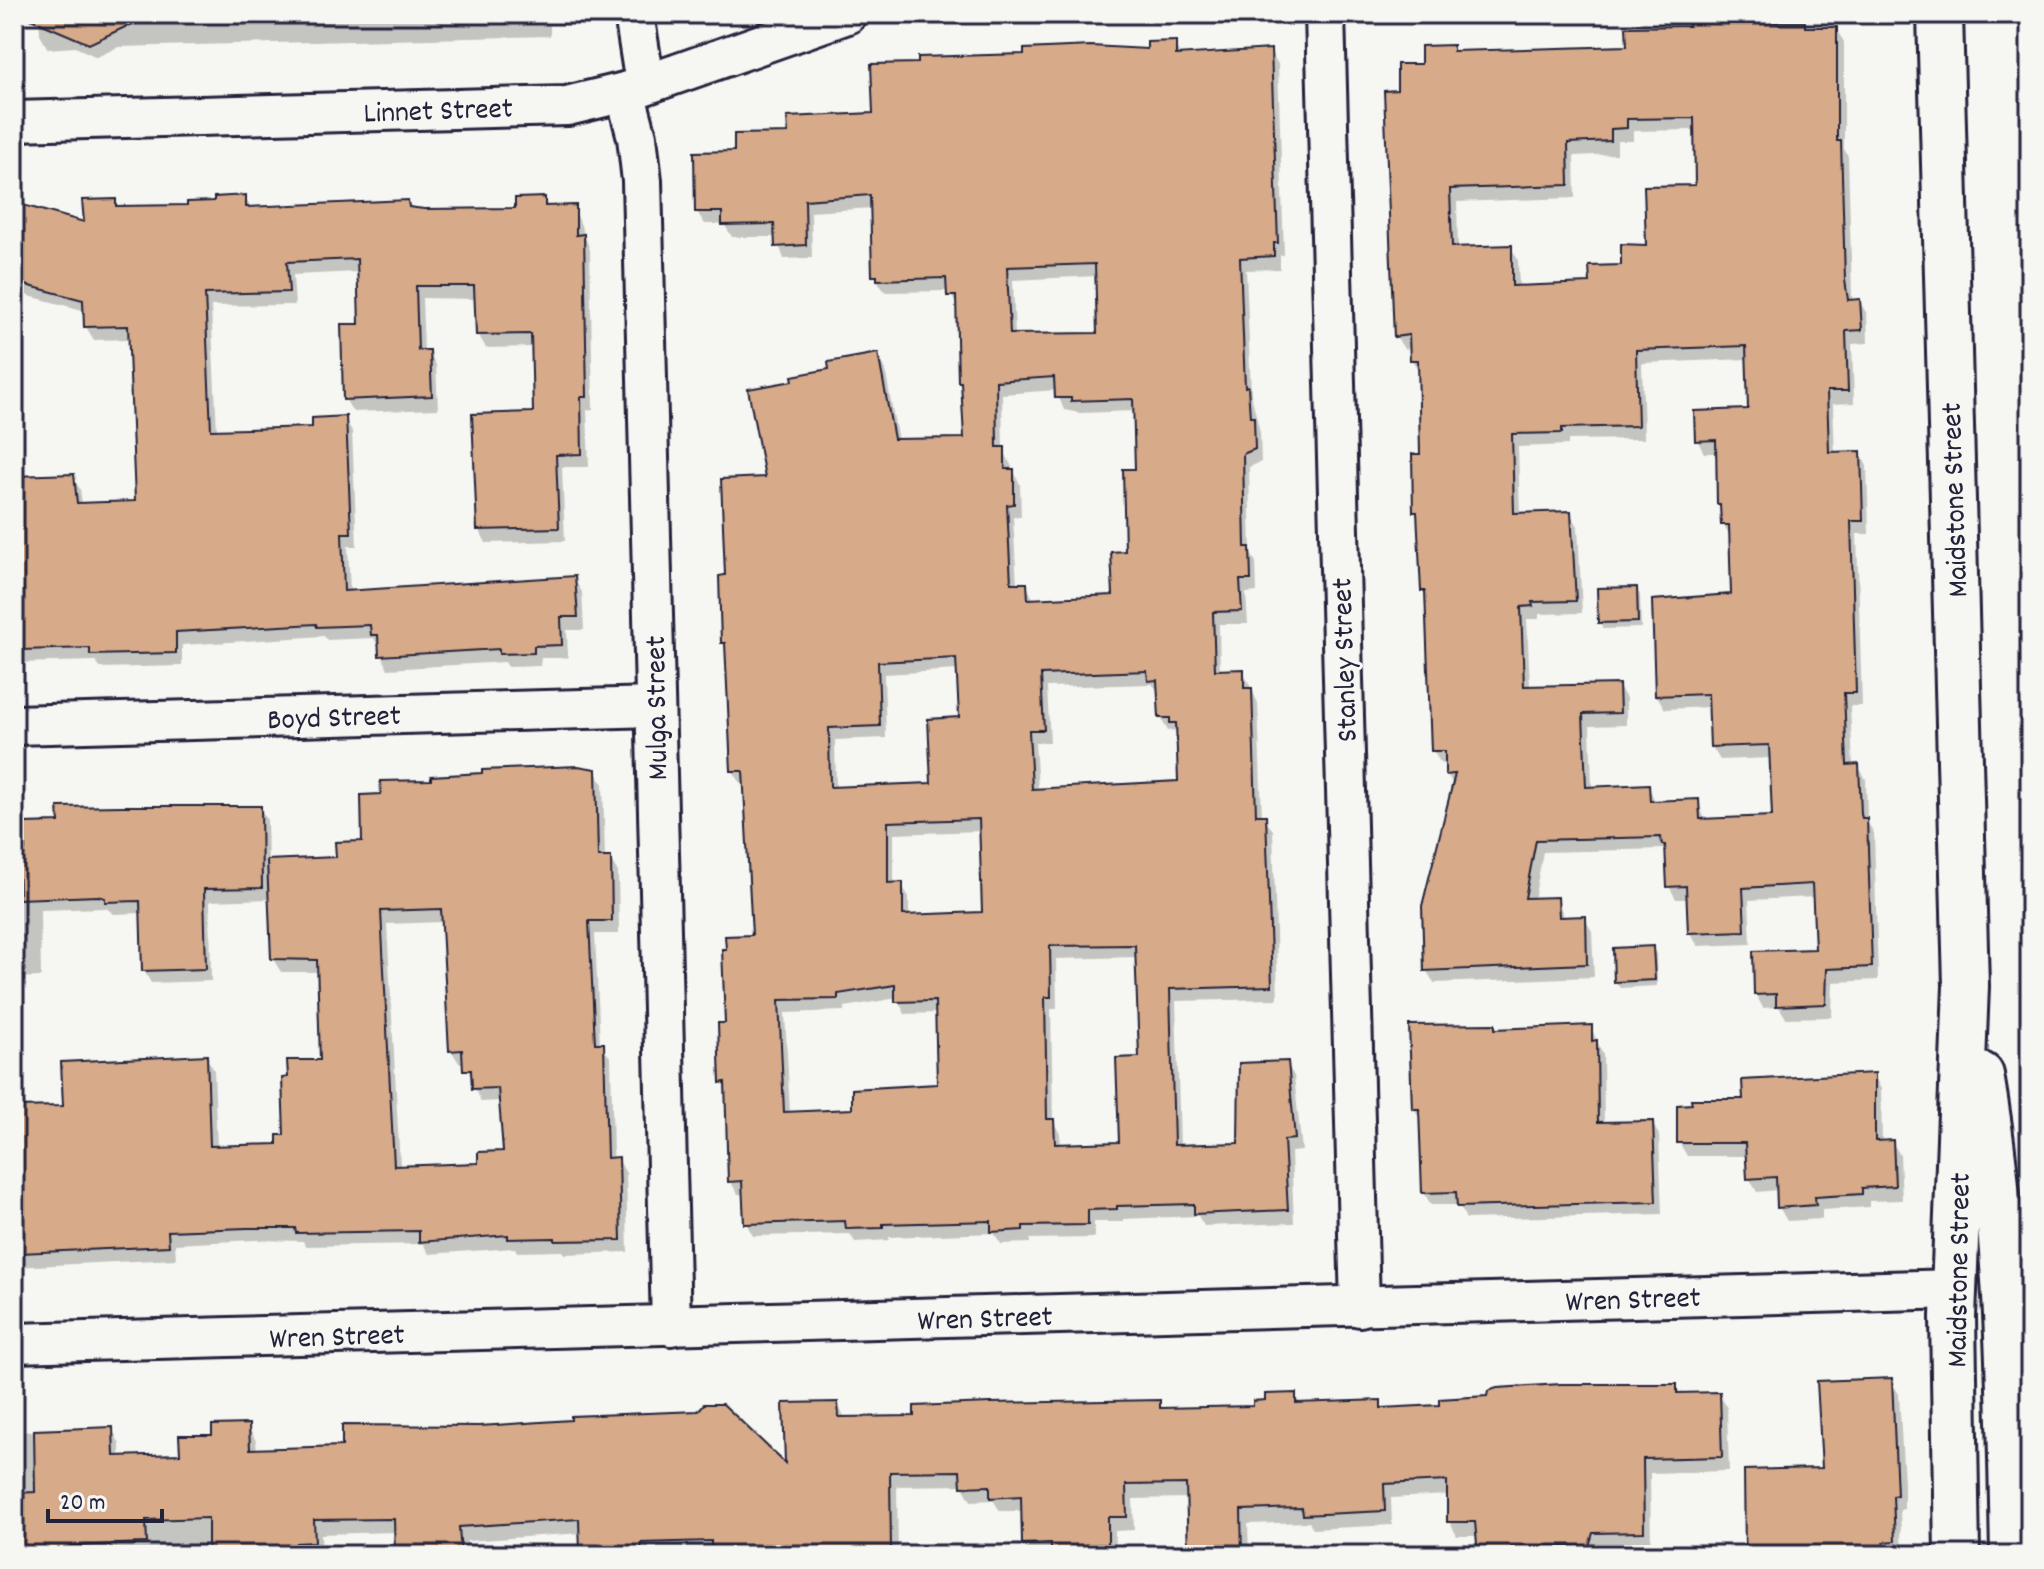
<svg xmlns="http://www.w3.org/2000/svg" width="2044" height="1569" viewBox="0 0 2044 1569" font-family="Dekko,sans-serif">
<rect width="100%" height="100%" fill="#f6f6f2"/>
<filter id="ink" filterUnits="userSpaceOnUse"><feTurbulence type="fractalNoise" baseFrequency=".0125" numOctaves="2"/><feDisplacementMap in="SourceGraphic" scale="16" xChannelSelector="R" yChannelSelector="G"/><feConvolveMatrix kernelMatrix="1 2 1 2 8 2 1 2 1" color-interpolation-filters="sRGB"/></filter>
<g filter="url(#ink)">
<g fill="#0003" fill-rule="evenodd">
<path d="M 39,14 L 581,14 L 581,24 L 550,25 L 550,36 L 118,47 L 97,57 L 75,47 L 48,49 L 40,35 Z"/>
<path d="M 1757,15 L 1762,24 L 1804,24 L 1807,29 L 1836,29 L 1844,42 L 1844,149 L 1848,156 L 1852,295 L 1853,301 L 1859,301 L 1867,314 L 1868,343 L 1852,344 L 1854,403 L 1833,404 L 1835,454 L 1860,453 L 1867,466 L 1869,534 L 1857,534 L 1862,706 L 1850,706 L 1853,767 L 1858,766 L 1866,779 L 1867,822 L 1874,833 L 1878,980 L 1833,982 L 1832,1017 L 1786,1018 L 1779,1007 L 1763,1008 L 1756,995 L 1817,951 L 1815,897 L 1749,900 L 1751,944 L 1698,946 L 1690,933 L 1689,899 L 1676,899 L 1669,886 L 1667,849 L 1543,852 L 1534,900 L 1557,899 L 1565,919 L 1584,918 L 1592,931 L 1594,977 L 1434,983 L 1426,970 L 1454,786 L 1447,774 L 1447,763 L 1441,764 L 1433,751 L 1427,598 L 1423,590 L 1419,518 L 1415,512 L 1422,456 L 1420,373 L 1412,360 L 1411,348 L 1404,349 L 1396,336 L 1399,92 L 1424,66 L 1452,47 L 1455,53 L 1629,48 L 1691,28 ZM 1696,130 L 1697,187 L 1648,247 L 1623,267 L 1581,288 L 1519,288 L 1518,260 L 1511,247 L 1458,249 L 1457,202 L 1575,198 L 1574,156 L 1617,154 L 1617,141 L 1633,141 L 1633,131 ZM 1749,359 L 1750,411 L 1697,440 L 1704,453 L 1718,453 L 1719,503 L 1723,524 L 1731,537 L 1733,596 L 1657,696 L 1665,709 L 1710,707 L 1712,747 L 1720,760 L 1772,758 L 1774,818 L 1705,820 L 1698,801 L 1656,803 L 1648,786 L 1592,789 L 1590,726 L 1626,725 L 1626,698 L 1618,686 L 1530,688 L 1527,619 L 1539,619 L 1539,614 L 1582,613 L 1578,526 L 1570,513 L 1520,514 L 1518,447 L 1568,445 L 1568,440 L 1644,439 L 1642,363 Z"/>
<path d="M 1174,43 L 1182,57 L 1270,51 L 1278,64 L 1284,255 L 1280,255 L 1280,269 L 1246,270 L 1251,394 L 1260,432 L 1261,462 L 1249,467 L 1251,554 L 1256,562 L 1257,592 L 1246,593 L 1248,624 L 1219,624 L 1220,672 L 1243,671 L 1258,703 L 1262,817 L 1273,830 L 1278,999 L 1176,1001 L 1180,1147 L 1240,1145 L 1287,1064 L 1294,1076 L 1302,1151 L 1291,1152 L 1294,1223 L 1204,1226 L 1198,1216 L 1123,1219 L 1123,1222 L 1094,1222 L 1094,1238 L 1030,1239 L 1030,1243 L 1001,1244 L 994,1233 L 889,1237 L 889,1240 L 855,1242 L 850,1234 L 753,1236 L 746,1223 L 744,1194 L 738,1194 L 730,1181 L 727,1091 L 722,1082 L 728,1025 L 754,937 L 746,783 L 741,784 L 733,771 L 728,650 L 723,642 L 727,577 L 768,479 L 795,382 L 877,355 L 885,368 L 898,441 L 966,440 L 958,308 L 949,291 L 886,292 L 882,288 L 874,275 L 872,208 L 811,212 L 812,258 L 784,259 L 776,237 L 732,237 L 724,224 L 705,224 L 697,212 L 736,153 L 790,135 ZM 1097,276 L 1099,335 L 1015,336 L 1013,280 ZM 1056,390 L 1064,410 L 1080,413 L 1135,411 L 1137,471 L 1127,553 L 1115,597 L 1034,600 L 1026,585 L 1017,585 L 1013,517 L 1021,517 L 1020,484 L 1003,448 L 1002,394 ZM 959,670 L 961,719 L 933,785 L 836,789 L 835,740 L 886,738 L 884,674 ZM 1152,684 L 1160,693 L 1161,718 L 1168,731 L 1177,730 L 1180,783 L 1038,790 L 1035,742 L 1050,742 L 1047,687 ZM 981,831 L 984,914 L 909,916 L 909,897 L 901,884 L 894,884 L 894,834 ZM 1138,957 L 1141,1059 L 1121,1144 L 1061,1145 L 1060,1134 L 1053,1121 L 1051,1009 L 1057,1009 L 1056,959 ZM 897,998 L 905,1014 L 937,1013 L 939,1086 L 854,1111 L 790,1113 L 785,1013 L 844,1011 L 845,1007 Z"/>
<path d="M 245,198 L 252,209 L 407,202 L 411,210 L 517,210 L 544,199 L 549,208 L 574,207 L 590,250 L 593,410 L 587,410 L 589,467 L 562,467 L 565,541 L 486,543 L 479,529 L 535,414 L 533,347 L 486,348 L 478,334 L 477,299 L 422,298 L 424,352 L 429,352 L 436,365 L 438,409 L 353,412 L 345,399 L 361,326 L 359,272 L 293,275 L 295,305 L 211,306 L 217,432 L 314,429 L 344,418 L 352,431 L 357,546 L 348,546 L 350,592 L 574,579 L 582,592 L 584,630 L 567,630 L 568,658 L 541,658 L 540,666 L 508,667 L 505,662 L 388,669 L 374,638 L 327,640 L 324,636 L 182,645 L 182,666 L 100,668 L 96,661 L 14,663 L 14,478 L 72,476 L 80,489 L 82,504 L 137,503 L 131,339 L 94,340 L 86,327 L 86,311 L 14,292 L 14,245 L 86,225 L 115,201 L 119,208 L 189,207 Z"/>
<path d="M 1636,589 L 1640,595 L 1641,628 L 1603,629 L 1600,623 Z"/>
<path d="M 595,771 L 603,784 L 605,859 L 610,859 L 618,872 L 619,934 L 595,934 L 600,1045 L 611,1058 L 613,1159 L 618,1159 L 626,1173 L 628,1252 L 565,1254 L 563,1251 L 517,1252 L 515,1248 L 429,1254 L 423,1244 L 305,1246 L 303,1241 L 255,1240 L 175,1244 L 176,1259 L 14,1267 L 14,1109 L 65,1108 L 206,1057 L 214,1070 L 217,1148 L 279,1146 L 322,1062 L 319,972 L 281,972 L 273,959 L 271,899 L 210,901 L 211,981 L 151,983 L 144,971 L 143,913 L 114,914 L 106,908 L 40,910 L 41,977 L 14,978 L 14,825 L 260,808 L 267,820 L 268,862 L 338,859 L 364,843 ZM 443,922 L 451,1050 L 459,1063 L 465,1063 L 481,1102 L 501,1101 L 505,1153 L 481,1165 L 400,1167 L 387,924 Z"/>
<path d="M 1652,948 L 1656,954 L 1657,986 L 1620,988 L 1616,982 Z"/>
<path d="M 1494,1026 L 1497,1031 L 1591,1027 L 1603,1055 L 1604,1124 L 1652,1123 L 1659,1135 L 1662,1214 L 1466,1219 L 1459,1205 L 1431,1205 L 1424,1193 L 1421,1121 L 1414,1108 Z"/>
<path d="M 1874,1075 L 1881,1089 L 1882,1142 L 1892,1142 L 1900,1155 L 1902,1200 L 1869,1201 L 1869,1207 L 1822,1210 L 1822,1219 L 1787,1221 L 1779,1207 L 1778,1190 L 1757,1192 L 1749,1178 L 1748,1156 L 1687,1156 L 1679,1142 L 1745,1101 Z"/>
<path d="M 1890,1380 L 1899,1394 L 1904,1483 L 1904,1509 L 1900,1510 L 1902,1555 L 1747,1555 L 1824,1470 Z"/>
<path d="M 1676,1386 L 1681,1395 L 1719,1394 L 1727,1408 L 1729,1471 L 1650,1473 L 1651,1546 L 1600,1547 L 1598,1555 L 1479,1555 L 1478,1536 L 1457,1536 L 1449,1521 L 1449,1495 L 1391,1498 L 1392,1525 L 1313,1529 L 1309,1522 L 1248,1524 L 1249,1555 L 1190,1555 L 1188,1498 L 1133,1499 L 1134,1530 L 1115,1531 L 1115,1555 L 1030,1555 L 1024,1544 L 1023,1511 L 1000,1511 L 993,1500 L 971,1501 L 962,1485 L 897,1486 L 898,1555 L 582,1555 L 582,1533 L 467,1541 L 467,1555 L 397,1555 L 396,1532 L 321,1534 L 322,1555 L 14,1555 L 14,1432 L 112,1429 L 120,1444 L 120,1458 L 182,1456 L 214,1437 L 248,1426 L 256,1441 L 257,1451 L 787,1468 L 837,1404 L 846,1419 L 1159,1402 L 1163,1410 L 1255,1408 L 1295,1395 L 1300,1404 L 1379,1402 L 1384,1410 Z"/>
</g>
<g fill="#d7aa89" stroke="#22223b" stroke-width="2" fill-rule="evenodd">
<path d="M 19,14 L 153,14 L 89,44 Z"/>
<path d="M 1689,14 L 1758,14 L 1758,22 L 1805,22 L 1805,27 L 1837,27 L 1837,141 L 1841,141 L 1845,280 L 1848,300 L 1860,299 L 1862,330 L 1846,331 L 1848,391 L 1827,391 L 1829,452 L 1861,451 L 1863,521 L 1851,521 L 1856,693 L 1844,693 L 1847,765 L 1859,764 L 1861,814 L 1862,818 L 1867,818 L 1872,967 L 1827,969 L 1826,1004 L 1776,1006 L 1776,994 L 1754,995 L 1753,951 L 1815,949 L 1812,884 L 1743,888 L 1745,931 L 1688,933 L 1686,886 L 1667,887 L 1665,845 L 1662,845 L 1661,837 L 1536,840 L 1525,898 L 1558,897 L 1559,917 L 1586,916 L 1587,964 L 1424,971 L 1422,906 L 1455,774 L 1445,775 L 1445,751 L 1431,751 L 1425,591 L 1421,591 L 1417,512 L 1413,512 L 1412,454 L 1420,454 L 1418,360 L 1410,360 L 1409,335 L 1394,337 L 1384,91 L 1397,90 L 1397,64 L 1421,64 L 1421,46 L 1453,45 L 1453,51 L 1627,46 L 1626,27 L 1689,26 ZM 1694,118 L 1695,185 L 1644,186 L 1646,245 L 1621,244 L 1621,265 L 1589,266 L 1590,283 L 1512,286 L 1512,245 L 1452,247 L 1450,189 L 1569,185 L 1568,143 L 1611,141 L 1611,129 L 1627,128 L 1627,119 ZM 1746,346 L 1748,409 L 1694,411 L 1695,441 L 1716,440 L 1717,504 L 1720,504 L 1721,525 L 1729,525 L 1731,594 L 1652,600 L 1655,696 L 1708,694 L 1710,747 L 1769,745 L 1772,816 L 1700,819 L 1699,799 L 1650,801 L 1649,784 L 1586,787 L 1583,714 L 1620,713 L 1619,684 L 1524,686 L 1521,607 L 1533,606 L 1532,602 L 1576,601 L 1571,511 L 1514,513 L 1512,434 L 1562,433 L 1562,428 L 1638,426 L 1636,350 Z"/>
<path d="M 1176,41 L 1176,55 L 1271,49 L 1278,243 L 1274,243 L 1274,256 L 1240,258 L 1245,387 L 1248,386 L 1250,417 L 1254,417 L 1255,449 L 1243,454 L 1245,547 L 1250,547 L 1251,580 L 1240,580 L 1242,611 L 1213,612 L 1215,670 L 1244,669 L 1244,688 L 1252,688 L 1256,815 L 1266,815 L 1272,986 L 1170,989 L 1174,1145 L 1238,1143 L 1239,1063 L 1288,1061 L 1295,1139 L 1284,1140 L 1288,1210 L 1194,1214 L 1194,1204 L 1117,1206 L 1117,1209 L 1088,1210 L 1088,1225 L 1023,1226 L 1023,1230 L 991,1232 L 991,1221 L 883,1224 L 883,1228 L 846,1229 L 845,1221 L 744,1224 L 742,1181 L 728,1182 L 725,1082 L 720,1083 L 719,1054 L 718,1023 L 725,1023 L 722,949 L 726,949 L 725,936 L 752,935 L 743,771 L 731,771 L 725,643 L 721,643 L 719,576 L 725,575 L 721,479 L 765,477 L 748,389 L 793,381 L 792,376 L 829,369 L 828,362 L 878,353 L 894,439 L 964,438 L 961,382 L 958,382 L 956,296 L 947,296 L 946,278 L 877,280 L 877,276 L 872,276 L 870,195 L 805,200 L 806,245 L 775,247 L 774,224 L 722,225 L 722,212 L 695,212 L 694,152 L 734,151 L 734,134 L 788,133 L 787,117 L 873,113 L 871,64 L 918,63 L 918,57 L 1024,54 L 1024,49 L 1091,46 L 1147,49 L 1147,42 ZM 1095,264 L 1097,333 L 1010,334 L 1007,267 ZM 1054,377 L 1055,398 L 1071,398 L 1071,401 L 1133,399 L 1135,469 L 1123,469 L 1125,551 L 1111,552 L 1113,595 L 1028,599 L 1027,583 L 1011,583 L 1007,505 L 1014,504 L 1014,469 L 1005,469 L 1005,447 L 997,447 L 996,381 ZM 956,658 L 959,717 L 928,719 L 931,783 L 830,787 L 829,728 L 880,726 L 878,662 ZM 1147,671 L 1148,681 L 1157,680 L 1159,718 L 1170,718 L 1170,723 L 1176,723 L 1178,781 L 1032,789 L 1029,730 L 1044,730 L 1041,675 ZM 979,819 L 982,912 L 903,915 L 903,882 L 888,883 L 888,822 ZM 1135,945 L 1139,1057 L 1116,1058 L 1119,1142 L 1055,1144 L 1054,1119 L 1047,1119 L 1045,997 L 1051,997 L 1050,946 ZM 895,985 L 895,1002 L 935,1001 L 937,1084 L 852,1089 L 852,1109 L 784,1112 L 779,1000 L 838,999 L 838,994 Z"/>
<path d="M 246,195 L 246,207 L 408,200 L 409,207 L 424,209 L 515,208 L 515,198 L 545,197 L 545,206 L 576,205 L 576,235 L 584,234 L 587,397 L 581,397 L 582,454 L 556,455 L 559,528 L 477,530 L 472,414 L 533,412 L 531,334 L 476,335 L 474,286 L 416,286 L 418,350 L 430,350 L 432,396 L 343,400 L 341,324 L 359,324 L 357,259 L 287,262 L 289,292 L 205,294 L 211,430 L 312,427 L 312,418 L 346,416 L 351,533 L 342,533 L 344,591 L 575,576 L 578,617 L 561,617 L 562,645 L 534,646 L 534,653 L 499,654 L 499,649 L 379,656 L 378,635 L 371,635 L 370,625 L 317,627 L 316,624 L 176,632 L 176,653 L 90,655 L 90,648 L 21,650 L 21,627 L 14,627 L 14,476 L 74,474 L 77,503 L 135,501 L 128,326 L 84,327 L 83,300 L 14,282 L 14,238 L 23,205 L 84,222 L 82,200 L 116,199 L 116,206 L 187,205 L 187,202 L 214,201 L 214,197 Z"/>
<path d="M 1637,587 L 1638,622 L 1598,623 L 1597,588 Z"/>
<path d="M 578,766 L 596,769 L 598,857 L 611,857 L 612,921 L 589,921 L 595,1043 L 604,1043 L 607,1158 L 619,1157 L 621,1240 L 555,1241 L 555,1238 L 508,1239 L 508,1235 L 419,1242 L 419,1231 L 296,1233 L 295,1228 L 247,1228 L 168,1231 L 169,1246 L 21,1253 L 21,1246 L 14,1247 L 14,1107 L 63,1106 L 61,1062 L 207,1055 L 210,1146 L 277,1144 L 277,1135 L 284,1135 L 282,1078 L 288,1077 L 287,1060 L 320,1060 L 317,960 L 271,959 L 267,860 L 336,857 L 335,842 L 362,841 L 361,795 L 381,794 L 380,781 L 431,780 L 431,776 L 482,773 L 482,770 ZM 441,909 L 449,1051 L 462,1050 L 463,1070 L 471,1070 L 472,1089 L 498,1088 L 503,1151 L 478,1152 L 478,1163 L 394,1166 L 381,911 Z"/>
<path d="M 124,806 L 261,806 L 262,888 L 204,889 L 206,969 L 142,971 L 140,901 L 105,902 L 105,898 L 98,896 L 19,899 L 18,851 L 25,850 L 24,823 L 59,822 L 58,807 Z"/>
<path d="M 1653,946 L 1655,980 L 1614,982 L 1613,948 Z"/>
<path d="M 1495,1024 L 1495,1029 L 1592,1025 L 1592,1041 L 1597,1040 L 1598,1122 L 1653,1121 L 1656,1202 L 1457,1207 L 1456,1192 L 1422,1193 L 1419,1109 L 1412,1109 L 1409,1025 Z"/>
<path d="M 1875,1073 L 1875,1141 L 1893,1140 L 1895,1186 L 1862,1188 L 1862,1194 L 1815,1197 L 1816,1205 L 1777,1208 L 1776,1177 L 1747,1179 L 1745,1143 L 1677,1143 L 1677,1105 L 1692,1104 L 1691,1099 L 1743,1099 L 1742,1080 Z"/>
<path d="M 1892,1378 L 1897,1495 L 1893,1496 L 1895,1541 L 1884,1542 L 1885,1555 L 1745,1555 L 1744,1470 L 1822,1468 L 1817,1381 Z"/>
<path d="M 1561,1384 L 1677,1384 L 1677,1393 L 1720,1392 L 1722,1457 L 1643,1459 L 1644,1532 L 1593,1533 L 1589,1546 L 1511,1547 L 1511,1555 L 1478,1555 L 1475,1522 L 1447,1522 L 1447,1481 L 1384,1484 L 1385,1511 L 1303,1515 L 1302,1508 L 1241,1510 L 1242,1555 L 1188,1555 L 1186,1484 L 1126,1485 L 1127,1517 L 1108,1517 L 1108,1555 L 1051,1555 L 1051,1543 L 1022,1544 L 1021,1496 L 990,1498 L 990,1486 L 961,1487 L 960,1471 L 890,1472 L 891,1551 L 869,1552 L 869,1555 L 711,1555 L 711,1541 L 641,1543 L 642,1555 L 580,1555 L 579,1519 L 459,1527 L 461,1555 L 395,1555 L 394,1519 L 314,1520 L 315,1542 L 296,1543 L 296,1555 L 208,1555 L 208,1518 L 146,1520 L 147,1543 L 71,1546 L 71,1555 L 19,1555 L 19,1547 L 14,1547 L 14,1493 L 35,1492 L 34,1430 L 113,1427 L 114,1456 L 180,1454 L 179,1435 L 212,1435 L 212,1425 L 249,1424 L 250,1449 L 342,1446 L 342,1425 L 479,1426 L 571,1420 L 571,1416 L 698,1411 L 704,1404 L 723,1404 L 785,1463 L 783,1403 L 838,1402 L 839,1417 L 914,1416 L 914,1406 L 990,1403 L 1160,1400 L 1160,1408 L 1253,1406 L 1253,1401 L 1265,1400 L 1265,1394 L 1296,1393 L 1296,1403 L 1381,1400 L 1381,1408 L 1439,1405 L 1439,1399 L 1487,1396 L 1488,1391 L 1497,1388 Z"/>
</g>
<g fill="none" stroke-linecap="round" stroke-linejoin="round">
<defs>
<g id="street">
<path d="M 634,14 L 642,65 L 651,82"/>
<path d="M 1325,14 L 1360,1307"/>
<path d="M 625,92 L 637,137 L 642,181 L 671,1326"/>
<path d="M 14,121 L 567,106 L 625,92 L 847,14"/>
<path d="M 14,725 L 655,707"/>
<path d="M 14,1343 L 1956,1289"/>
</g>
<g id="secondary">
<path d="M 1940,14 L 1966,986 L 1953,1317 L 1957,1555"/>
<path d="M 1981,1075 C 2008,1232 2010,1396 2013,1555"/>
</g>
</defs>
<use href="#street" stroke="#22223b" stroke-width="44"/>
<use href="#secondary" stroke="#22223b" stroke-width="50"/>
<use href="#street" stroke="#f6f6f2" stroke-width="38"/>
<use href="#secondary" stroke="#f6f6f2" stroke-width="44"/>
</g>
</g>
<g text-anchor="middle" stroke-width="6" stroke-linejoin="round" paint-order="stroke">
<g font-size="30" fill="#22223b" stroke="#f6f6f2">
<text transform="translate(438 109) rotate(-2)" y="10">Linnet Street</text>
<text transform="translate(1953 500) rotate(-92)" y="10">Maidstone Street</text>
<text transform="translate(1343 660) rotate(-92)" y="10">Stanley Street</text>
<text transform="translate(655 708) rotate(-91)" y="10">Mulga Street</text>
<text transform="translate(334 716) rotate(-2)" y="10">Boyd Street</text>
<text transform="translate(1957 1270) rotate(-89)" y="10">Maidstone Street</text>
<text transform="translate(1633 1298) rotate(-2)" y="10">Wren Street</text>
<text transform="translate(985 1317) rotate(-2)" y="10">Wren Street</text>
<text transform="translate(337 1335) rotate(-2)" y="10">Wren Street</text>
</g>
</g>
<rect width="2044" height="1569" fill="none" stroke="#f6f6f2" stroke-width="48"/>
<rect x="24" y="24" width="1996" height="1521" fill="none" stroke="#22223b" stroke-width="3" filter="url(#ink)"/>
<path d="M48 1509v12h114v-12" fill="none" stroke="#22223b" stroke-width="4"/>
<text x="60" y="1509" font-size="24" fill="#22223b" stroke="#f6f6f2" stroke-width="6" paint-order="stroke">20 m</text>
</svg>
